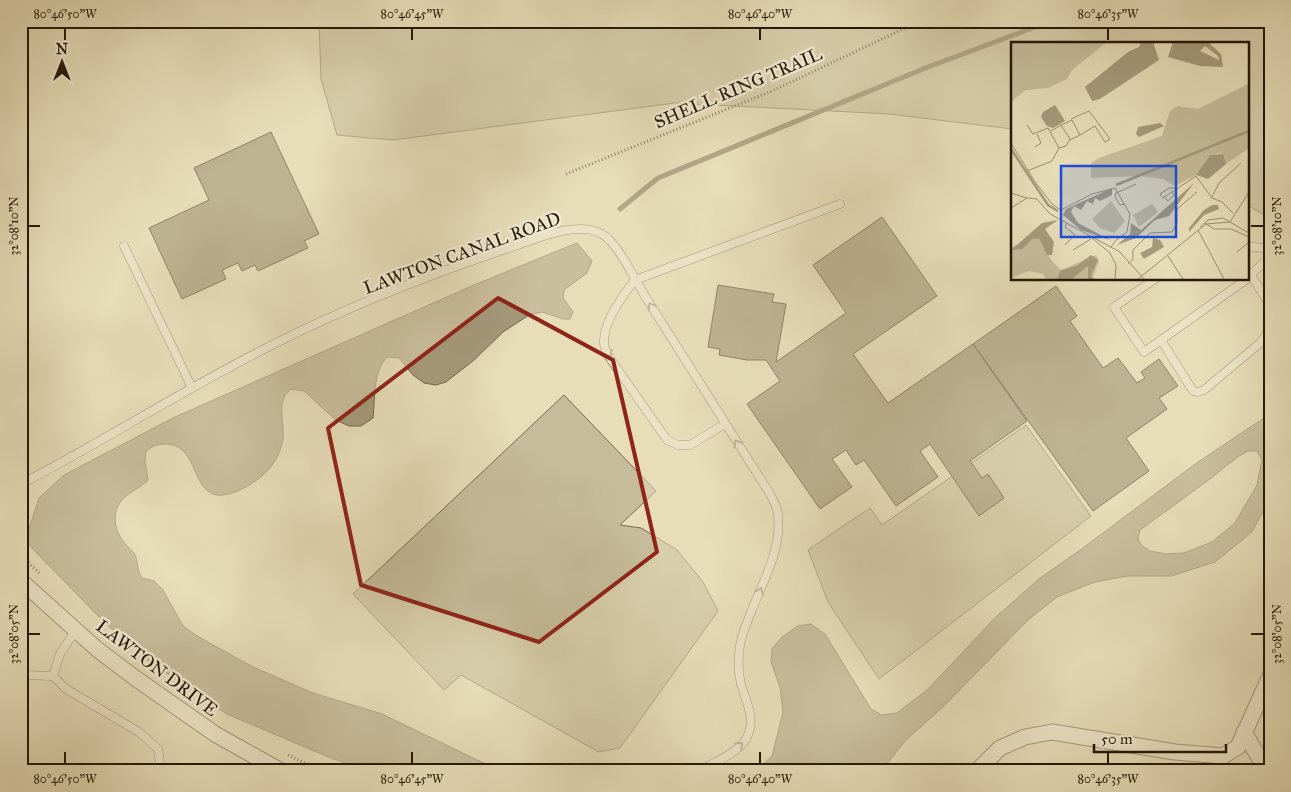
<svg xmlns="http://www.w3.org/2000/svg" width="1291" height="792" viewBox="0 0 1291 792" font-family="'IM FELL Great Primer',serif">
<rect width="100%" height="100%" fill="#e7ddb9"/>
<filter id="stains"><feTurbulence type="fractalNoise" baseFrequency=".004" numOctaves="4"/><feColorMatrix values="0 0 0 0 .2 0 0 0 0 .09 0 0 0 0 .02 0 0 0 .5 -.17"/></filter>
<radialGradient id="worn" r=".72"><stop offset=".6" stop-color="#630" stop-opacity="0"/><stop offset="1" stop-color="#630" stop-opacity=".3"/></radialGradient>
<g fill="#c6bc9b" stroke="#766a50">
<path d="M 319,21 L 1270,21 L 1270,218 L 1247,205 L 1247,44 L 1012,44 L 1012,129 L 890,114 L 675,103 L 393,140 L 337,135 L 321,79 Z"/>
<path d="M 564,395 L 656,491 L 620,525 L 641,528 L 677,550 L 703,582 L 718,611 L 620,748 L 599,752 L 461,675 L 444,690 L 353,594 Z"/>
<path d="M 1026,425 L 1091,516 L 879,679 L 828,602 L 808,550 L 870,508 L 882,525 Z"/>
</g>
<g fill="#a59a7c" stroke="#72664d" fill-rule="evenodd">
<path d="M 577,243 L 592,261 L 587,273 L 564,290 L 563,298 L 573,312 L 570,319 L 563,319 L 542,312 L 529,315 L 503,332 L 474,360 L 446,382 L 436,385 L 424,383 L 413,375 L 399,358 L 387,357 C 373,371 375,399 373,418 L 361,426 L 349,426 L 336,420 L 304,391 L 291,389 C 275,401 285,421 283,439 C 280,458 269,472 254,482 C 244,489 222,500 211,493 C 192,484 196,446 167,444 C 157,444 153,446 146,451 L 145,462 L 148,480 C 141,487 134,490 126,496 C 113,507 112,524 121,538 C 124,544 130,548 134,553 C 139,562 136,569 142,578 L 154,581 L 163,590 L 183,626 L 197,636 L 253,667 L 313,693 L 382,714 L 500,771 L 369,771 L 331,758 L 227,714 L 150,662 L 106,624 L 25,541 L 39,498 L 64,475 L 175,417 L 474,285 Z"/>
<path d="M 1270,411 L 1270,499 L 1252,532 L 1215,562 L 1171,576 L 1128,576 L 1095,582 L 1057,597 L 1028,620 L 943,707 L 906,740 L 881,771 L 756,771 L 772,756 L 783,712 L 780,687 L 771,662 L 772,649 L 782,637 L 798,626 L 811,624 L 825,634 L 871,709 L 882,715 L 897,713 L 927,690 L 996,617 L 1040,578 L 1083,548 L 1198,462 L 1261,420 ZM 1248,451 L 1257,451 L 1262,460 L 1257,485 L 1235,523 L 1212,542 L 1184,553 L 1166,554 L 1150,551 L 1141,545 L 1138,538 L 1140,530 L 1206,482 L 1239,456 Z"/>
</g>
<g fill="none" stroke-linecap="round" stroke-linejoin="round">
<path stroke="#72664d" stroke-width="5" d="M 620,209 L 658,178 L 928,67 L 1051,21"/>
</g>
<g fill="#8a7e63" stroke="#251806">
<path d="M 271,132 L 319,234 L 304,241 L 308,248 L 258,271 L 255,265 L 242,271 L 238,263 L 222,270 L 226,279 L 182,299 L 149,228 L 209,200 L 194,168 Z"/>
<path d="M 882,217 L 937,296 L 853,354 L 888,403 L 973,344 L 1027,421 L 970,461 L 982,478 L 988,474 L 1004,498 L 979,516 L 930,444 L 920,451 L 938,477 L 896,506 L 864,460 L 856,465 L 846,450 L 832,459 L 852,487 L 820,509 L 747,404 L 780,381 L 766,360 L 747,360 L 719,355 L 720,349 L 708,347 L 718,285 L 774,294 L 772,302 L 786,304 L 776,362 L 846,313 L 813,265 Z"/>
<path d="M 1056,286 L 1077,316 L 1070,321 L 1103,368 L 1118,358 L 1137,383 L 1145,378 L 1141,372 L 1159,359 L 1178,386 L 1159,398 L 1167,409 L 1126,438 L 1149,471 L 1093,511 L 973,344 Z"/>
</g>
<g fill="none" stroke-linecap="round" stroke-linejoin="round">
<defs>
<g id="service">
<path d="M 124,246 L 192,388"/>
<path d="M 1247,246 L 1270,249"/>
<path d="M 1251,275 L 1269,304 L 1270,310"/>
<path d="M 1247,278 L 1270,257"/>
<path d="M 1155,279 L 1114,307 L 1144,352 L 1247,279"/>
<path d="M 1161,340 L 1193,391 L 1198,392 L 1204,390 L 1260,343 L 1270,329"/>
<path d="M 725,424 L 690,445 L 678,445 L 667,440 L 607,354 C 606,351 604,346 604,343 C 603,323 623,295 635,280 L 840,204"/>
<path d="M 21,484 C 106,440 186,388 272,345 C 347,307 426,276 506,249 C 532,241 576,219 602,234 C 618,243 634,279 645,296 C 686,362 728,428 770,494 C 773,500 778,508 778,515 C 782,553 760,586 748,620 C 745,628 741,637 740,646 C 738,658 738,672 741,684 C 746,702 757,720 746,739 C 737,754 714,762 699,771"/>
<path d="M 76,630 L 60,654 L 53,676 L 66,689 L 139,732 L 158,749 L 161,771"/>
<path d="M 21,675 L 53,676"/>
</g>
<g id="minor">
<path d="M 21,581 L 98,650 L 135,678 L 215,734 L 281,771"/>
<path d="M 1244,732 L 1267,771"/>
<path d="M 977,771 L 1000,748 L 1025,737 L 1052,732 L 1175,752 L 1223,756 L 1238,747 L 1270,676"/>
</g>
</defs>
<use href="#service" stroke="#564933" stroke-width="9"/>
<use href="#minor" stroke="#564933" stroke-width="17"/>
<g stroke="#251806" stroke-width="3" stroke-dasharray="1 2.5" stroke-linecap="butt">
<path d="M 566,174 L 772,91 L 920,21"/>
<path d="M 21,555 L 39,573"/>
<path d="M 288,755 L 321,771"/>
</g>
<use href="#service" stroke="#efe9d2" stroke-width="8"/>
<use href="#minor" stroke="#efe9d2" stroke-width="15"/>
</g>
<defs><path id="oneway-chevron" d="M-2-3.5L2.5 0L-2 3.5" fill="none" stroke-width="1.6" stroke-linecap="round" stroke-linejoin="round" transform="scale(1.25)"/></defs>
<g stroke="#948b76">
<use href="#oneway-chevron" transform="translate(651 306) rotate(-122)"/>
<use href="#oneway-chevron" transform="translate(609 354) rotate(63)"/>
<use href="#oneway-chevron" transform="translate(737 443) rotate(-123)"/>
<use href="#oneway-chevron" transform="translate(760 591) rotate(-66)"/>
<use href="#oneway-chevron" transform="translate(740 745) rotate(-44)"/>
</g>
<path d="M0 0H1291V792H0ZM 498,298 L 613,360 L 657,552 L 539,642 L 361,585 L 328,428 Z" fill="#e7ddb9" fill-opacity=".55" fill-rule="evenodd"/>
<path fill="none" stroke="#8f2418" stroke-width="4" stroke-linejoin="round" d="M 498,298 L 613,360 L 657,552 L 539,642 L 361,585 L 328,428 Z"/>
<path fill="none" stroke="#251806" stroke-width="2" d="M 65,28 L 65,40M 412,28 L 412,40M 760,28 L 760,40M 1108,28 L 1108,40M 28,226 L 40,226M 1251,226 L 1264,226M 28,634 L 40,634M 1251,634 L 1264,634M 65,752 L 65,764M 412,752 L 412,764M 760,752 L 760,764M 1108,752 L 1108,764"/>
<g text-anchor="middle" stroke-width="5" stroke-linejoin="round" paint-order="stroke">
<g font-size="18" fill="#251806" stroke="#efe9d2">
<text transform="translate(738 88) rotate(-23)" y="6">SHELL RING TRAIL</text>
<text transform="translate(462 253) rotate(-20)" y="6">LAWTON CANAL ROAD</text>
<text transform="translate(157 668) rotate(37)" y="6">LAWTON DRIVE</text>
</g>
</g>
<g transform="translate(1011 42)">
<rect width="238" height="238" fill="#e7ddb9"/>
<path d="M 0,0 L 96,0 L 61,28 L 56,37 L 37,46 L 15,48 L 0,60 ZM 237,42 L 237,107 L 215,122 L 210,111 L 199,113 L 185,133 L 164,144 L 152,137 L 129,134 L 80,136 L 80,121 L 88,116 L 151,94 L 159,69 L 167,64 L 187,67 ZM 100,159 L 114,179 L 103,191 L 89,186 L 81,177 ZM 141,162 L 147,170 L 128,185 L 122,173 ZM 23,194 L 29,195 L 40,218 L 50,228 L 85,213 L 88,219 L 82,235 L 84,237 L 35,237 L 32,232 L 18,229 L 0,236 L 0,206 Z" fill="#c6bc9b"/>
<path d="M 130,0 L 142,0 L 148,18 L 89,57 L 81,59 L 74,45 L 117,10 L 128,5 ZM 162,0 L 197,0 L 210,12 L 212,25 L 189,24 L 157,15 ZM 194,4 L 207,14 L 208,18 L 189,9 ZM 44,63 L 54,79 L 42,86 L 36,84 L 30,75 L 32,70 ZM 149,81 L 153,84 L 128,95 L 125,92 L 127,85 ZM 212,112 L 215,122 L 197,137 L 185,133 L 199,113 ZM 183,141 L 158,174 L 144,178 L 125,196 L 106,203 L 119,192 L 120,181 L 130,188 ZM 101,146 L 101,153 L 89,159 L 84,156 L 82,162 L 76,159 L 70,168 L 63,164 L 60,170 L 67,181 L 101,199 L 70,188 L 52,173 L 55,167 ZM 201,163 L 207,163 L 208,167 L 193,173 L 178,190 L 178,186 L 193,168 ZM 47,178 L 34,187 L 43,200 L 41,213 L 36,213 L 28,196 L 21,197 L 11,207 L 0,208 L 31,181 ZM 142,196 L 149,198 L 153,205 L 133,217 L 129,211 L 141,205 ZM 80,213 L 87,218 L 80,233 L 82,237 L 77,237 L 77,224 L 61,237 L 46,237 L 49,229 L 67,223 Z" fill="#a59a7c" fill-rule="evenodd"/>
<path fill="none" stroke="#a59a7c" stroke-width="2.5" d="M 0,107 L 37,163 L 47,169M 105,143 L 238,89"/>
<path fill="none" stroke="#998e71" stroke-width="1" d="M 60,77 L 78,69 L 99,97 L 94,100 L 84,84 L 69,93M 50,83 L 61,78 L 69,93 L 59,98M 40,89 L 50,83 L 59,97 L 55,104 L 48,106M 0,101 L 24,140 L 41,162 L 50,168 L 81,152 L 104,146 L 119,172 L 116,190 L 105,198 L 100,205M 24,105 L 30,101 L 26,92M 16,129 L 41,119 L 48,106 L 37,86 L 22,92 L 16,83M 164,146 L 158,146 L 149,152 L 152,156 L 185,134 L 201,156 L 211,160 L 222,171M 0,151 L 16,156M 153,155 L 157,159 L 163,153 L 161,149M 201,155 L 208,141 L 230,121M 114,162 L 109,163 L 104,155 L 105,151 L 125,142M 0,166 L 16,156 L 26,157 L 39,172 L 109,210 L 133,237M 219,180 L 238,150M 194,181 L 203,187 L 220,187 L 238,195M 189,185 L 197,178 L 212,176 L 238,191M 187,188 L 213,237M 161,190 L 166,181 L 166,167 L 186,150M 81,196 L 99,211 L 105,223 L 104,237M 54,203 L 64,193 L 54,185 L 56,181M 62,208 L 80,197M 226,210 L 238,200M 157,214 L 172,237M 117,222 L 122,217 L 122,208 L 139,191 L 161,190M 127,237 L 195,182 L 219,180"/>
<path fill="#1d4ed8" fill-opacity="0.15" stroke="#1d4ed8" stroke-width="2.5" d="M 50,124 L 165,124 L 165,195 L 50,195 Z"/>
<rect width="238" height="238" fill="none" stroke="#251806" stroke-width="2.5"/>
</g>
<rect width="1291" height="792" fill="none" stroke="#e7ddb9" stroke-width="55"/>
<g transform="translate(62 62)" stroke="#efe9d2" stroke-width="4" paint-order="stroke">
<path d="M0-4L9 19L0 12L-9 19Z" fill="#251806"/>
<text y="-8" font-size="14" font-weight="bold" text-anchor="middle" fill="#251806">N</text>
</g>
<path d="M1094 744v8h132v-8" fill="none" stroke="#251806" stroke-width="2.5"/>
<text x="1101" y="744" font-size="15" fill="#251806" stroke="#efe9d2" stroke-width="4" paint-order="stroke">50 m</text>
<rect x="28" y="28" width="1236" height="736" fill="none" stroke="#251806" stroke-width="2"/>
<g font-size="12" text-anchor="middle" fill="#251806">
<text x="65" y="18">80°46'50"W</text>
<text x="412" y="18">80°46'45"W</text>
<text x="760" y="18">80°46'40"W</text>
<text x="1108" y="18">80°46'35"W</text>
<text transform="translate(14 226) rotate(-90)" y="4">32°08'10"N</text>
<text transform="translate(1277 226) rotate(-90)" y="4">32°08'10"N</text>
<text transform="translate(14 634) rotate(-90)" y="4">32°08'05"N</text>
<text transform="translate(1277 634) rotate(-90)" y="4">32°08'05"N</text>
<text x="65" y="783">80°46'50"W</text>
<text x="412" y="783">80°46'45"W</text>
<text x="760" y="783">80°46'40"W</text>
<text x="1108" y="783">80°46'35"W</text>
</g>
<rect width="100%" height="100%" filter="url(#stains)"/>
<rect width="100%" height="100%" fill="url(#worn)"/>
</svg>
